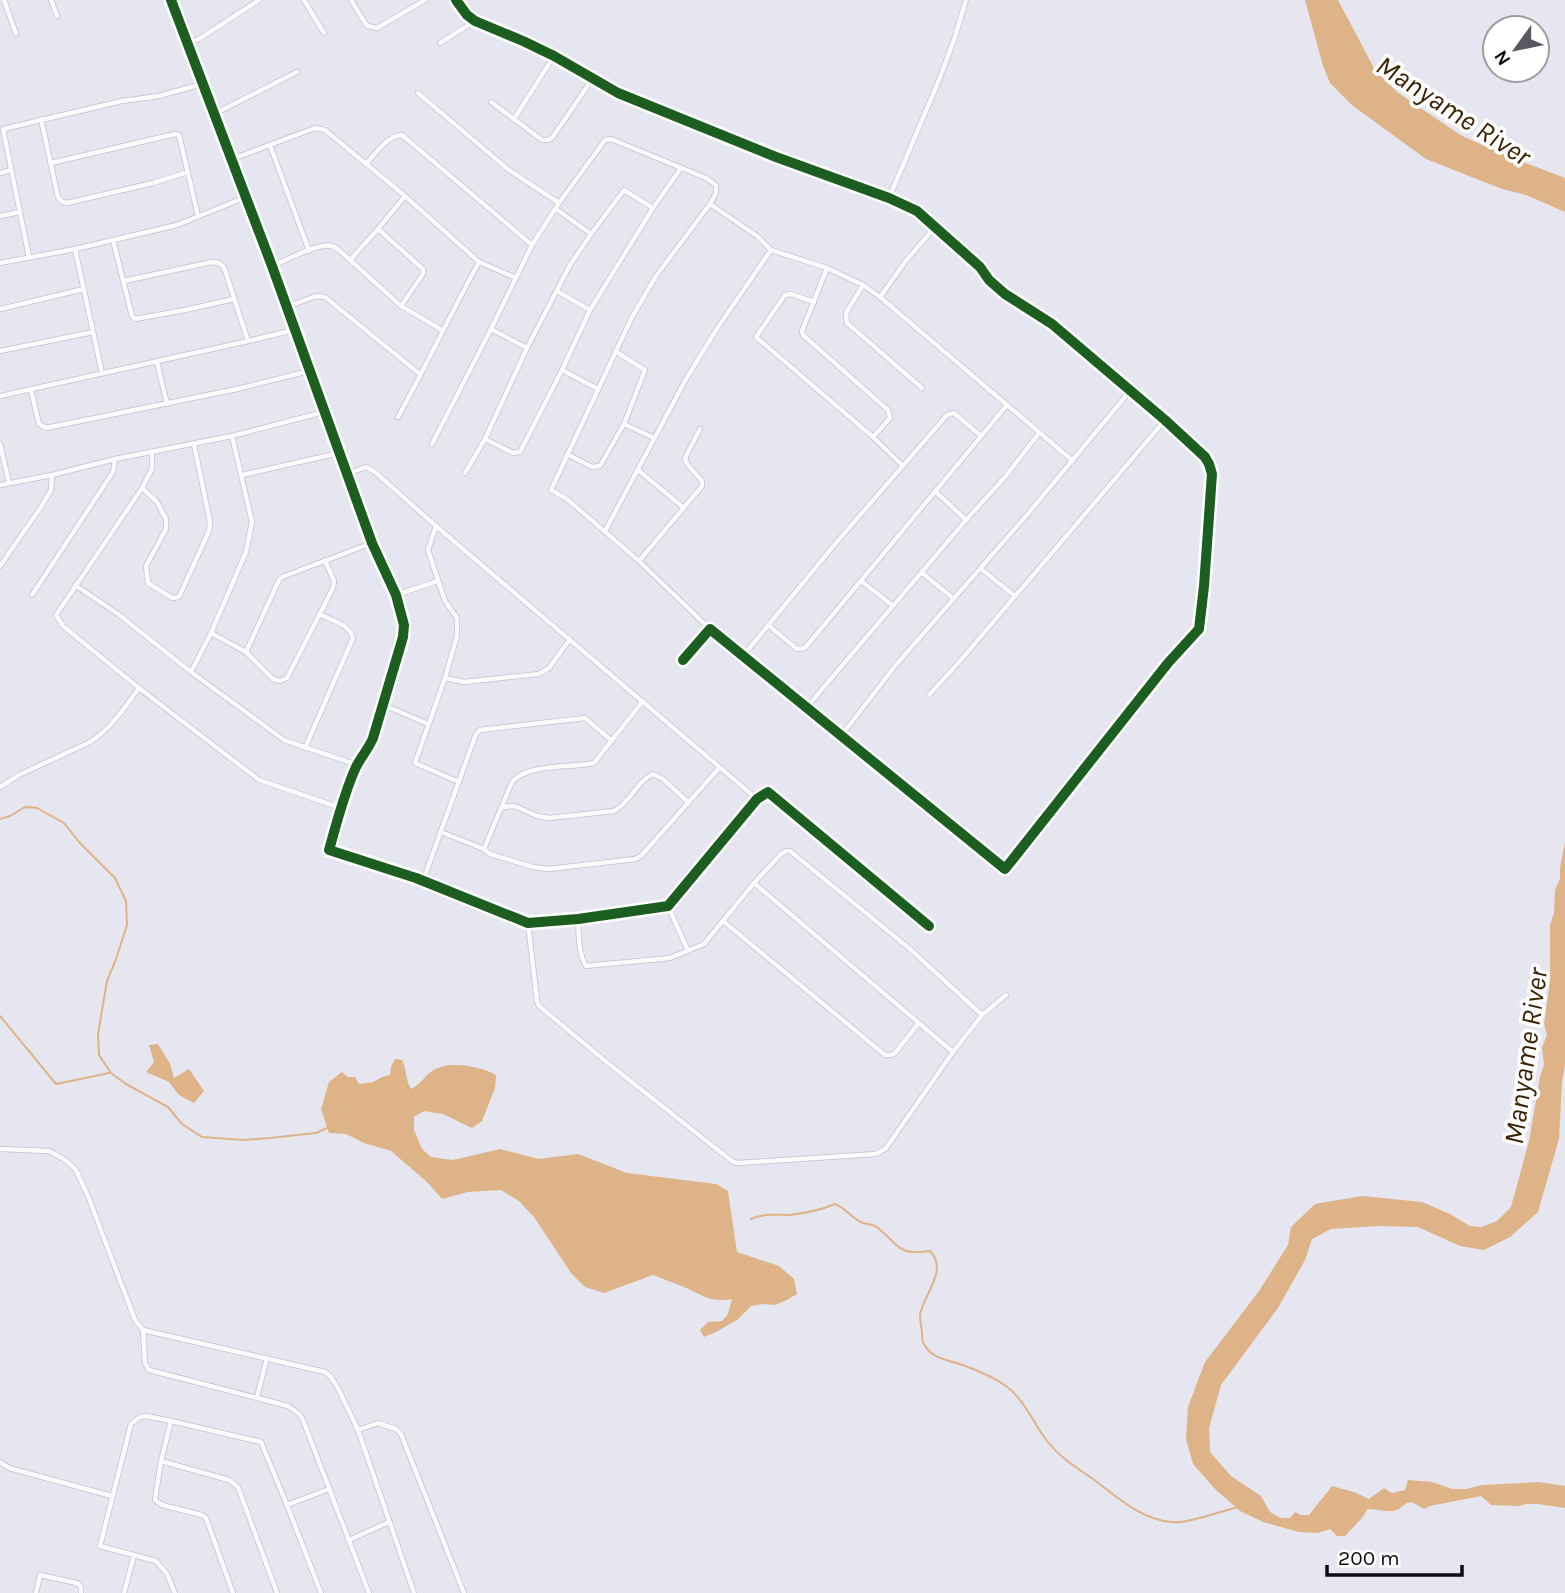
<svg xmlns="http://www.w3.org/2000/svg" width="1565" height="1593" viewBox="0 0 1565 1593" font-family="Karla,sans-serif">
<rect width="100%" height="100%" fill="#e6e6f1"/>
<g fill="#deb387">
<path d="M 1305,0 L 1338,0 L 1375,70 L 1397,92 L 1462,136 L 1508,156 L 1565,178 L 1565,212 L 1526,195 L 1502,189 L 1426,159 L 1353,106 L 1330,83 L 1323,66 Z"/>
<path d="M 1565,842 L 1565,1064 L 1562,1082 L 1559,1139 L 1538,1212 L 1510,1237 L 1484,1250 L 1460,1246 L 1418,1227 L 1378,1226 L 1331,1229 L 1312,1239 L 1305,1260 L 1278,1308 L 1221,1385 L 1209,1428 L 1210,1452 L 1231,1476 L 1261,1496 L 1270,1512 L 1281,1518 L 1290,1518 L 1295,1512 L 1301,1515 L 1309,1515 L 1332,1486 L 1354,1492 L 1369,1499 L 1384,1488 L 1392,1493 L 1405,1490 L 1408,1480 L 1432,1482 L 1452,1489 L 1466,1489 L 1482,1485 L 1539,1482 L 1565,1486 L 1565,1508 L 1538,1504 L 1526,1504 L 1519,1506 L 1491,1505 L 1481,1496 L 1430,1506 L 1424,1509 C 1402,1494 1408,1509 1392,1511 C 1385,1512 1375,1509 1368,1509 L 1361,1519 L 1345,1536 L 1337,1536 L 1330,1529 L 1318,1533 L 1299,1532 L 1263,1522 L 1240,1511 L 1215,1489 L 1193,1464 L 1186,1439 L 1188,1407 L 1205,1362 L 1259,1291 L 1288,1245 L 1291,1227 L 1315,1204 L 1362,1196 L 1422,1202 L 1450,1214 L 1470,1226 L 1481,1227 L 1497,1221 L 1511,1207 L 1529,1141 L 1540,1077 L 1544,1064 L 1542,1048 L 1547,1035 L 1544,1024 L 1550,980 L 1550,925 L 1554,913 L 1555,890 L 1560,879 L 1560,868 Z"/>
<path d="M 158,1044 L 170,1064 L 174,1078 L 189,1069 L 204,1091 L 194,1103 L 179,1095 L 169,1082 L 146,1072 L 154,1062 L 149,1045 Z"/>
<path d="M 395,1059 L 402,1060 C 407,1070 405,1079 411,1089 C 420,1085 424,1077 432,1071 C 448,1060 480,1066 496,1075 L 495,1088 L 482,1121 L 472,1128 L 443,1114 L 424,1111 L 414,1117 L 414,1130 L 422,1149 L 431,1157 L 453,1160 L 500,1149 L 538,1159 L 578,1154 L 627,1173 L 716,1184 L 728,1191 L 737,1252 L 779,1266 L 794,1279 L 797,1294 L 787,1300 L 775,1305 L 763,1304 L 751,1306 L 737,1320 L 716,1332 L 704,1337 L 700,1330 L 708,1322 L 722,1321 L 728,1314 L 732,1299 C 711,1303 702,1295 684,1287 C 674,1283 663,1279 653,1275 L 604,1293 L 585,1287 L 571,1273 L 534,1217 L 519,1201 L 501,1190 L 468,1192 L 442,1199 L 427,1182 L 391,1151 L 364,1143 L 346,1134 L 329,1133 L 321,1109 L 329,1082 L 342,1072 L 348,1077 L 355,1077 L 359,1084 L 373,1082 L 382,1077 L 390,1075 L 391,1067 Z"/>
</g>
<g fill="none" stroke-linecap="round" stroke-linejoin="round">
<g stroke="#deb387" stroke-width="2">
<path d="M 0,819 L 10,816 L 25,807 L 37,808 L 64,823 L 79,842 L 115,878 L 126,901 L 127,925 L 116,959 L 107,981 L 98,1034 L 99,1055 L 111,1073 L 126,1084 L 168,1107 L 182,1124 L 202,1137 L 243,1140 L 270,1138 L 316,1133 L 327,1128"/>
<path d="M 0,1016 L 56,1084 L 109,1073"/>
<path d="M 751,1219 C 762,1213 777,1215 790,1215 C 806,1213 821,1210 835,1204 C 846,1208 852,1219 863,1223 C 869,1225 873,1224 878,1228 C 901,1247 897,1255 930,1251 C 949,1270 923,1295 920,1315 C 920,1320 921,1326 922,1331 C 922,1333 922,1341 923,1342 C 931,1361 952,1360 968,1367 C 981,1372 995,1378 1006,1386 C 1025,1400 1033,1423 1047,1441 C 1062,1460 1078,1468 1097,1482 C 1119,1499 1142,1519 1171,1522 C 1187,1524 1221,1511 1239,1507"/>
</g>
<defs>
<g id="street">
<path d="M 4,0 L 16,34"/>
<path d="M 51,0 L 57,16"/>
<path d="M 171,0 L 272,266 L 372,543 L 396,595 L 404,625 L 403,637 L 373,738 C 369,748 361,757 356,767 C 344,793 337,822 329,850 L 416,878 L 528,923 L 578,919 L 668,906 L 757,799 L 768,792 L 929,926"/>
<path d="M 304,0 L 324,33"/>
<path d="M 351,0 L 367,26 L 377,28 L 425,0"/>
<path d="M 456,0 L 467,15 L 475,21 L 523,41 L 554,56 L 618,93 L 776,157 L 889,198 L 917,211 L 980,267 L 989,280 L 1005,294 L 1052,324 L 1165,420 L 1205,457 L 1209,464 L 1212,474 L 1204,586 L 1199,629 L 1168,663 L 1005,869 L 710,629 L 683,660"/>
<path d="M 188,43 L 199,39 L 259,0"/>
<path d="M 440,43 L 475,21"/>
<path d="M 418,93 L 509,170 L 559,203"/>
<path d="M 491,102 L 542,140 L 548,140 L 552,138 L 593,78"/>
<path d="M 214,114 L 297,72"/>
<path d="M 41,119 L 58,197 L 62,202 L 67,203 L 153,183 L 188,172"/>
<path d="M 514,119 L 554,56"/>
<path d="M 270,145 L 309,251"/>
<path d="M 232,159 L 307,131 L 315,128 L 325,130 L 405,196 L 479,262 L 516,278"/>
<path d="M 51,163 L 175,134 L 179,135 L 198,216"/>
<path d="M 366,164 C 376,153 387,136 402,135 L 532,245"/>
<path d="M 0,173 L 11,170"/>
<path d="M 405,196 L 378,229 L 350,260 L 401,306 L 442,330"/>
<path d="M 889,198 L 937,85 L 954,40 L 966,0"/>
<path d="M 710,204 L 757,236 L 771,250 L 827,268 L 863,285 L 880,297 L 1073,461"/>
<path d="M 556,209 L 591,234"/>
<path d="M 0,216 L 20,212"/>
<path d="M 378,229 L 423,269 L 423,274 L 401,306"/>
<path d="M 113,240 L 132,316 L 135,319 L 185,310 L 234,299"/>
<path d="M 75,249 L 102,373"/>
<path d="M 29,257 L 3,129 L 122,101 L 159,96 L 202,84"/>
<path d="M 0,263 L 75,249 L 177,225 L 246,197"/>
<path d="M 272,266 C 285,261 319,242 332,246 C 338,248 345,256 350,260"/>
<path d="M 827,268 L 802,331 L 803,335 L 888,410 L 890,418 L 873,437"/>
<path d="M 124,281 L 212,262 L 219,263 L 224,267 L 248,341"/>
<path d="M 863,285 L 846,313 L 847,323 L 922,388"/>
<path d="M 557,291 L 590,310"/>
<path d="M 880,297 L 905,262 L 935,227"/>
<path d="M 814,302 L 791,294 L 785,295 L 756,337 L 873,437 L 902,465"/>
<path d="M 286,307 L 316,296 L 325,297 L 421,375"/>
<path d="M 0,309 L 84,289"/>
<path d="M 527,348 L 491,329 L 532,245 L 559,203 L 605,140 L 611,139 L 706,178 L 716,185 L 716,193 L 710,204 L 656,276 L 632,317 L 551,490 L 567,499 L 639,561 L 710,629"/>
<path d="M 0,351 L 93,332"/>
<path d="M 157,362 L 167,404"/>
<path d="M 562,370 L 598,389"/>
<path d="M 31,390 L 39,424 L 46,428 L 237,389 L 309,371"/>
<path d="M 0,396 L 248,341 L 294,330"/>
<path d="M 398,417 C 426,366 451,313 479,262"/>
<path d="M 624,424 L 654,438"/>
<path d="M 485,439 L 513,453 L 520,452 L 562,370 L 590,310 L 653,208 L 681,168"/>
<path d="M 0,444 L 9,483"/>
<path d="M 432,444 L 491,329"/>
<path d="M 152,452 L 152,469 L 142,488 L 56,615 L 63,626 L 139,688 L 259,780 L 341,808"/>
<path d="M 567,454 L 592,467 L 600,466 L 624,424 L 645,370 L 615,351"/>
<path d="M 638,470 L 684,508"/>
<path d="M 465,473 L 485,439 L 527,348 L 570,265 L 591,234 L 624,190 L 653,208"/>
<path d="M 347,474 L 366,467 L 375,472 L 436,526 L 757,799"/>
<path d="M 242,475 L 339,453"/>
<path d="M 0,485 L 52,475 L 115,459 L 232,436 L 324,412"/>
<path d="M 142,488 L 157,502 L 166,519 L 166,529 L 146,566 L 148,583 L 172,598 L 179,597 L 209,531 L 210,522 L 194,444"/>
<path d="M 935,491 L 966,520"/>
<path d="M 436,526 L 428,550 L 445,601 L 457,618 L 457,636 L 445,678 L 415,763 L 459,782"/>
<path d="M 605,531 L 686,379 L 718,327 L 771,250"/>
<path d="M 639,561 L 702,486 L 702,481 L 687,464 L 685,458 L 700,429"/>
<path d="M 0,566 L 41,507 L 51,490 L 52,475"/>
<path d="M 981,569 L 1015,596"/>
<path d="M 921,572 L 954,599"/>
<path d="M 861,581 L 892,605"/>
<path d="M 75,585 L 118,614 L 191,672 L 284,740 L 357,765"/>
<path d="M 32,595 L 113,472 L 115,459"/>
<path d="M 396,595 L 438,581"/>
<path d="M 768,625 L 797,649 L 805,648 L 1007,405"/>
<path d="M 211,633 L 246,652 L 273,679 L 280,681 L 287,678 L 333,588 L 334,581 L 325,560"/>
<path d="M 246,652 L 279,580 L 282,577 L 372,543"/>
<path d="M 743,656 L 835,544 L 947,415 L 954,413 L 981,436"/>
<path d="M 191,672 L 211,633 L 246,552 L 252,522 L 232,436"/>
<path d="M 445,678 L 464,682 L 539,674 L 549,668 L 570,639"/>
<path d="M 929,695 L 960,661 L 1165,420"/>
<path d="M 384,705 L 428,724"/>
<path d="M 806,708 L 966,520 L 1005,477 L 1039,433"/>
<path d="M 841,736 L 895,666 L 1026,516 L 1130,391"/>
<path d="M 305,748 L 353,638 C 349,624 331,620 319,614"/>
<path d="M 0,787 L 19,775 L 90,742 C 112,728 124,708 139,688"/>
<path d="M 502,807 L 515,806 L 537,816 L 549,818 L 614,811 C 630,803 637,781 653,774 L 663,779 L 689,803"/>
<path d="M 441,832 L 484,849 L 490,854 L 533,867 L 549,869 L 635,859 L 641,856 L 719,768"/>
<path d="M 484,849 L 512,782 C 528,763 571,768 594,763 L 643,701"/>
<path d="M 423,881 L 476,734 L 480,730 L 585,718 L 612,741"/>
<path d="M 754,883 L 953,1052"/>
<path d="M 668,906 L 688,951"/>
<path d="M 578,919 C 579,934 578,953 586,966 L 670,958 L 704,944 L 754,883 L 781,854 L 786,851 L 790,851 L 910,949 L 982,1015 L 1006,995"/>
<path d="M 723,921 L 885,1055 L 891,1055 L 895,1053 L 918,1024"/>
<path d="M 528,923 L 537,1001 L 539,1006 L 609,1064 L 733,1162 L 738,1163 L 876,1154 L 886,1148 L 953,1052 L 982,1015"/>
<path d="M 0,1149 L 49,1151 L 64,1159 L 76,1170 L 88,1196 L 135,1320 L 143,1330 L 145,1363 L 149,1370 L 288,1406 L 299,1414 L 303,1420 L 369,1593"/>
<path d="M 143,1330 L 325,1372 L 330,1376 L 338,1388 L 358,1430 L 414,1593"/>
<path d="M 257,1397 L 267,1358"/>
<path d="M 171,1421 L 161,1461 L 155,1500 L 162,1505 L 202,1515 L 206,1518 L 233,1593"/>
<path d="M 358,1430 L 378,1423 L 396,1429 L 401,1434 L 464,1593"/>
<path d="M 161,1461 L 229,1480 L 238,1487 L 277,1593"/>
<path d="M 0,1462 L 9,1468 L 112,1496"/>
<path d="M 287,1505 L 329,1489"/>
<path d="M 349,1540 L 389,1522"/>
<path d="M 36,1593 L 40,1575 L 77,1583 L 81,1587 L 81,1593"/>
<path d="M 124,1593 L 134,1555"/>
<path d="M 175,1593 L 167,1574 L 156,1561 L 100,1546 L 131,1424 L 140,1417 L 146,1416 L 171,1421 L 261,1442 L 287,1505 L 321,1593"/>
</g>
</defs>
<use href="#street" stroke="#c2c2cb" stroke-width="6"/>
<use href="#street" stroke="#fbfbfd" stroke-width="4.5"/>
<defs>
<g id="cycleway">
<path d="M 171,0 L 272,266 L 372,543 L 396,595 L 404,625 L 403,637 L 373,738 C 369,748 361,757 356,767 C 344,793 337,822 329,850 L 416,878 L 528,923 L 578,919 L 668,906 L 757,799 L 768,792 L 929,926"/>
<path d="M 456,0 L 467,15 L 475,21 L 523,41 L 554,56 L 618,93 L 776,157 L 889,198 L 917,211 L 980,267 L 989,280 L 1005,294 L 1052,324 L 1165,420 L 1205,457 L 1209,464 L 1212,474 L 1204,586 L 1199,629 L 1168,663 L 1005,869 L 710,629 L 683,660"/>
</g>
</defs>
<use href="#cycleway" stroke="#fff" stroke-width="15"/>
<use href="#cycleway" stroke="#1b5e20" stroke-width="10"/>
</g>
<g text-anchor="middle" stroke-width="7" stroke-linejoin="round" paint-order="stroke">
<g font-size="28" font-style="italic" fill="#3c2305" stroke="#fff">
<text transform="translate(1454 110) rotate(33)" y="10">Manyame River</text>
<text transform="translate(1525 1056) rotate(-82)" y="10">Manyame River</text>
</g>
</g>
<g transform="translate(1516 49) rotate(237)"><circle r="33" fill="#ffffff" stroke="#9e9ea1" stroke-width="2"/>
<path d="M0-5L12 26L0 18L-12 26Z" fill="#585861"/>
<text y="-10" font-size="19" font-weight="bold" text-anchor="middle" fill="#0c0c13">N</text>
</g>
<path d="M1327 1565v10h135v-10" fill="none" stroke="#0c0c13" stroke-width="3.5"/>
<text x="1338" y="1565" font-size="21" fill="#0c0c13" stroke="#ffffff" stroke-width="5" paint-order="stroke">200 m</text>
</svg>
